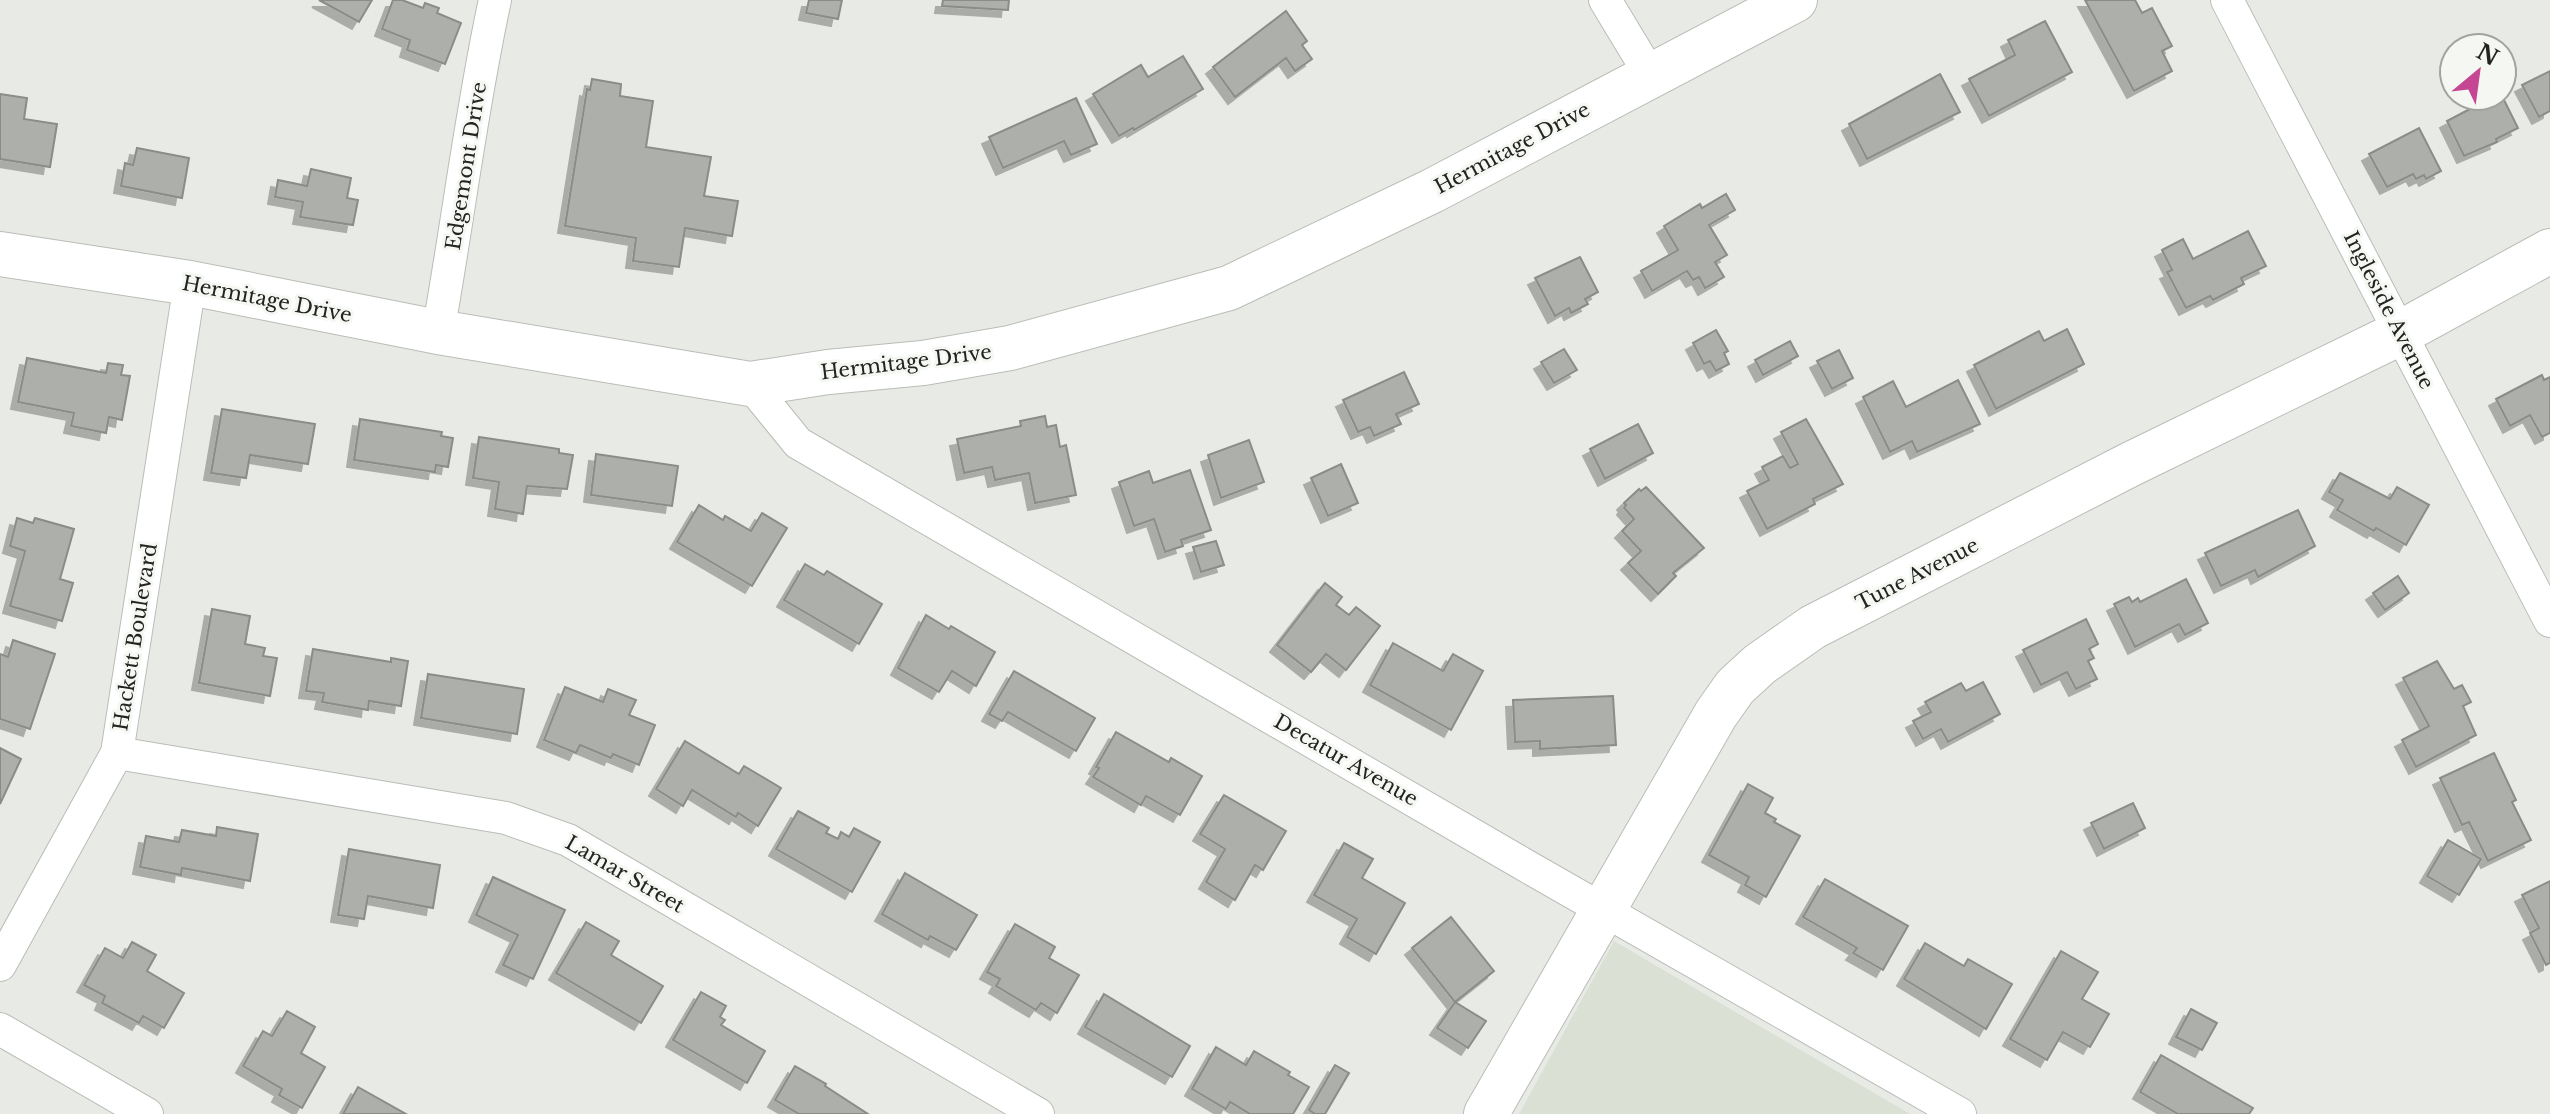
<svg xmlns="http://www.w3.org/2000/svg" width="2550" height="1114" viewBox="0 0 2550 1114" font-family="'Libre Baskerville',serif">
<defs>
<filter id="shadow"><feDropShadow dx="-7" dy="7" stdDeviation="0" flood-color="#0004"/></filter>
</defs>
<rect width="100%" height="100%" fill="#e8ebe5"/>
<path fill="#dae0d3" d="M 1614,941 L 1910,1114 L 1519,1114 Z"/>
<g fill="#adafaa" stroke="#8a8d87" stroke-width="2" filter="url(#shadow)">
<path d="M 319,0 L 372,0 L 359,22 Z"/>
<path d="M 393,0 L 402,0 L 423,8 L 425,3 L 439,8 L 437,13 L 461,23 L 445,64 L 407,50 L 410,40 L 382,29 Z"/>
<path d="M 809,0 L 842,0 L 838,19 L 806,13 Z"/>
<path d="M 943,0 L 1009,0 L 1008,10 L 942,6 Z"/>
<path d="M 2085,0 L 2135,0 L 2142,13 L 2152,8 L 2172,46 L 2162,51 L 2172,71 L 2134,91 Z"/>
<path d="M 1286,11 L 1307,41 L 1302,45 L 1312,59 L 1295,71 L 1286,58 L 1235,97 L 1213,67 Z"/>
<path d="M 2045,21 L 2072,72 L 1989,116 L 1969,79 L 2015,55 L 2008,40 Z"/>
<path d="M 1183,56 L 1203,89 L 1134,130 L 1133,128 L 1119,136 L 1093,94 L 1141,65 L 1148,77 Z"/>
<path d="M 2550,71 L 2550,111 L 2539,117 L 2522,85 Z"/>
<path d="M 1940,74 L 1960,112 L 1867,159 L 1849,124 Z"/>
<path d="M 592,79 L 621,84 L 620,96 L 653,101 L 646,147 L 711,157 L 704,196 L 738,201 L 732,236 L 685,228 L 679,267 L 633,261 L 636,238 L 565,226 L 587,89 L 590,90 Z"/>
<path d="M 0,94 L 27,98 L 24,119 L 57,124 L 50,167 L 0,159 Z"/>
<path d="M 1076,98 L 1097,144 L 1071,155 L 1064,141 L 1003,168 L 989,137 Z"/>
<path d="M 2503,98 L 2518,128 L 2496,139 L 2497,142 L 2464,156 L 2447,121 L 2489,99 L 2491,104 Z"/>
<path d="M 2419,128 L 2441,171 L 2426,179 L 2424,175 L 2416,179 L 2413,174 L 2387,187 L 2369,154 Z"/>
<path d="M 137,148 L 189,158 L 182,198 L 121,186 L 125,163 L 133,165 Z"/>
<path d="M 311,169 L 351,178 L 347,198 L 358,200 L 353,225 L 300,217 L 303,202 L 275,197 L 278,180 L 307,186 Z"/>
<path d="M 1726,194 L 1735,210 L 1709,225 L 1727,255 L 1715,262 L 1724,277 L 1705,288 L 1699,277 L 1693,280 L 1687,271 L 1652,291 L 1641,271 L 1678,250 L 1664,226 L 1700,204 L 1702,208 Z"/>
<path d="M 2248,231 L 2266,266 L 2241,278 L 2244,284 L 2213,300 L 2210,296 L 2186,308 L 2167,272 L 2172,270 L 2162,250 L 2183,239 L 2193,259 Z"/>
<path d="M 1580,257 L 1598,292 L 1585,299 L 1588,304 L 1571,313 L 1569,308 L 1555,316 L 1535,278 Z"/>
<path d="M 2067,329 L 2084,364 L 1996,409 L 1974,365 L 2039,331 L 2044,341 Z"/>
<path d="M 1716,330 L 1728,351 L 1724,353 L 1729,364 L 1716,371 L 1710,361 L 1704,364 L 1693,343 Z"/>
<path d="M 1790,341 L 1798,356 L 1763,375 L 1755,360 Z"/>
<path d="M 1564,349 L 1577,370 L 1554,383 L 1541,362 Z"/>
<path d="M 1839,350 L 1853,378 L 1832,389 L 1817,361 Z"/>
<path d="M 27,358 L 106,373 L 108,363 L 123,365 L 121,375 L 130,376 L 122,420 L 109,417 L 106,433 L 71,426 L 74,413 L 18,402 Z"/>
<path d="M 1404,372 L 1419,404 L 1396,414 L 1401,424 L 1374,436 L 1370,427 L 1358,432 L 1343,400 Z"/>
<path d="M 2542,375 L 2544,380 L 2550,377 L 2550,433 L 2542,437 L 2530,415 L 2510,426 L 2496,399 Z"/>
<path d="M 1958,380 L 1980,424 L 1917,452 L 1912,441 L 1890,452 L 1863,397 L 1893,381 L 1906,407 Z"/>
<path d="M 222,409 L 315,424 L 308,464 L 250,455 L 246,478 L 211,473 Z"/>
<path d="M 1045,416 L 1047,427 L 1056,425 L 1060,447 L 1066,445 L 1076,495 L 1035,503 L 1029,473 L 995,480 L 992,467 L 964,473 L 957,439 L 1021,426 L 1020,421 Z"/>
<path d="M 360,419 L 442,432 L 441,436 L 453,438 L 448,467 L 436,465 L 435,472 L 354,460 Z"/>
<path d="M 1806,419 L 1843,484 L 1813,499 L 1815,504 L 1767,529 L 1747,491 L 1769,480 L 1762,467 L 1783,456 L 1790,468 L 1798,464 L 1781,432 Z"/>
<path d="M 1638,424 L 1653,453 L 1605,479 L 1590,449 Z"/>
<path d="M 479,437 L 559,449 L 559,453 L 573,455 L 567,489 L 527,486 L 523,514 L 495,509 L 499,482 L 473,478 Z"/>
<path d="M 1249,440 L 1264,482 L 1221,498 L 1208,455 Z"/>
<path d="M 596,454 L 678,466 L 672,506 L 591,495 Z"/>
<path d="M 1341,464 L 1358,503 L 1328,516 L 1311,478 Z"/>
<path d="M 1190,470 L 1211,530 L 1181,540 L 1183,546 L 1165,552 L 1154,519 L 1134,526 L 1119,482 L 1149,471 L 1153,483 Z"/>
<path d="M 2340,473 L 2390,499 L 2397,487 L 2429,505 L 2406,545 L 2376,528 L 2374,531 L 2337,510 L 2343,500 L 2329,492 Z"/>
<path d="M 1646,487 L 1704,548 L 1673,573 L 1676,576 L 1658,594 L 1628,563 L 1641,551 L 1622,531 L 1634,519 L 1624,508 L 1626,505 L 1624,503 L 1639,489 L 1641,491 Z"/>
<path d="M 699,505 L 723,520 L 725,516 L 751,531 L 762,513 L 787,528 L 752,586 L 677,542 Z"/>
<path d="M 2298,510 L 2315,546 L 2258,577 L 2255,570 L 2221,586 L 2205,553 Z"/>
<path d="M 17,518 L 33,523 L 35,518 L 74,529 L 60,579 L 73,583 L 62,621 L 10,606 L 25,551 L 10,546 Z"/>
<path d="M 1216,541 L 1224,565 L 1201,572 L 1193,547 Z"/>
<path d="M 805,564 L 824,575 L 827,571 L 882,604 L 859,644 L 784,600 Z"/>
<path d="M 2398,576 L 2409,593 L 2385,610 L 2373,593 Z"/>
<path d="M 2186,579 L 2208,623 L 2185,635 L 2179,624 L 2135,647 L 2114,604 L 2129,597 L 2132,602 L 2138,598 L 2140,602 Z"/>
<path d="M 1325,583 L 1342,597 L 1336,605 L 1349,615 L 1356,607 L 1380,626 L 1346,670 L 1326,654 L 1311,672 L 1277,645 Z"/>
<path d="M 212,609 L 250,616 L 245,644 L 265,648 L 263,656 L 277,658 L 270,696 L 199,683 Z"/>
<path d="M 926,615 L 949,629 L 951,626 L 995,652 L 976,686 L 952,671 L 939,692 L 898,668 Z"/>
<path d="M 2086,619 L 2098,644 L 2089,649 L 2094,658 L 2088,661 L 2097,679 L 2076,689 L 2067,672 L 2041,685 L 2023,650 Z"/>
<path d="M 13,640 L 55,654 L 30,729 L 0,719 L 0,654 L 8,657 Z"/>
<path d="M 1393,643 L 1443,671 L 1453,654 L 1483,671 L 1451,730 L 1370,685 Z"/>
<path d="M 313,649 L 391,662 L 391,658 L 408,661 L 401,706 L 369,701 L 368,710 L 322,702 L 324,693 L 306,691 Z"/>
<path d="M 2437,661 L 2454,689 L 2462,685 L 2471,702 L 2463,706 L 2476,735 L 2416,767 L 2402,740 L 2429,726 L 2403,678 Z"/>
<path d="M 1014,671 L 1095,718 L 1076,751 L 1008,712 L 1002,721 L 989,714 Z"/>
<path d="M 428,674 L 524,689 L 517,734 L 421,718 Z"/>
<path d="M 1983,682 L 2000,714 L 1948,742 L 1941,729 L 1923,739 L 1913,721 L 1931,712 L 1925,702 L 1961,683 L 1966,691 Z"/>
<path d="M 565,687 L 603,702 L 608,689 L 636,700 L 629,715 L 655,725 L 639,765 L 613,754 L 611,758 L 580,745 L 576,753 L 544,740 Z"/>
<path d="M 1613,696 L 1616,745 L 1540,749 L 1540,741 L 1515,742 L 1513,700 Z"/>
<path d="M 1116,732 L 1169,762 L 1171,758 L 1202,776 L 1180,815 L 1146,796 L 1141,805 L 1093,777 L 1099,768 L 1096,767 Z"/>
<path d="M 685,741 L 739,774 L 744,766 L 781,788 L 758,826 L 738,813 L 736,817 L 692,790 L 683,806 L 656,789 Z"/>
<path d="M 0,748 L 21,759 L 0,804 Z"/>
<path d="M 2494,753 L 2516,800 L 2512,802 L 2531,840 L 2488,861 L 2469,822 L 2462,825 L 2440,778 Z"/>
<path d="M 1748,784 L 1773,798 L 1765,813 L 1776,819 L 1774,822 L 1800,836 L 1766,897 L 1745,885 L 1749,877 L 1709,855 Z"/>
<path d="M 1224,795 L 1286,831 L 1263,870 L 1255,865 L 1235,900 L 1206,882 L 1225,849 L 1200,834 Z"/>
<path d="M 2133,803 L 2145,828 L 2104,849 L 2091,823 Z"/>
<path d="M 798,811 L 829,828 L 826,833 L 838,839 L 841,832 L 849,837 L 854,828 L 880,842 L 852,892 L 776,849 Z"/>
<path d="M 217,827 L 258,834 L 250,881 L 182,868 L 181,875 L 140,867 L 146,836 L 179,842 L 182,830 L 216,836 Z"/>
<path d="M 2448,840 L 2481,859 L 2459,895 L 2427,876 Z"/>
<path d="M 1344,843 L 1373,859 L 1362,878 L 1405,903 L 1376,954 L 1347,937 L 1357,919 L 1314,895 Z"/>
<path d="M 349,849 L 440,865 L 433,908 L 368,896 L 364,919 L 338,915 Z"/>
<path d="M 905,873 L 977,915 L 956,950 L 930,936 L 928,940 L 882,914 Z"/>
<path d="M 493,877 L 565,910 L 533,979 L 503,965 L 518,935 L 476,915 Z"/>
<path d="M 1825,879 L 1908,926 L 1883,970 L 1853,953 L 1857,948 L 1803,917 Z"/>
<path d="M 2550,881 L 2550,963 L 2546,965 L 2530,933 L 2539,928 L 2522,895 Z"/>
<path d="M 1451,917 L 1494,971 L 1455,1002 L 1412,948 Z"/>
<path d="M 586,922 L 619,941 L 611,955 L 663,986 L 641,1023 L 556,973 Z"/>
<path d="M 1015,924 L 1055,947 L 1049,958 L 1079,975 L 1057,1013 L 1041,1003 L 1036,1010 L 996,986 L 1000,979 L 987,972 Z"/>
<path d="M 132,942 L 156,955 L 147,971 L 184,993 L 164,1028 L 143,1016 L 139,1023 L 102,1003 L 105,996 L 84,985 L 105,948 L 123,958 Z"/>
<path d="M 1925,943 L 1964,966 L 1968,959 L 2012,984 L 1986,1029 L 1904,979 Z"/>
<path d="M 2061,951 L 2098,972 L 2082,999 L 2109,1014 L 2090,1047 L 2063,1032 L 2047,1060 L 2010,1039 Z"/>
<path d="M 701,992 L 726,1006 L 720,1017 L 725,1020 L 721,1025 L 765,1051 L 747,1083 L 673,1040 Z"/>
<path d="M 1104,994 L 1190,1046 L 1172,1077 L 1085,1027 Z"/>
<path d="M 1455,1002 L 1486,1021 L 1468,1048 L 1437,1028 Z"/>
<path d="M 2191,1009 L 2217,1023 L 2202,1050 L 2176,1037 Z"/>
<path d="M 287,1011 L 315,1027 L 301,1053 L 325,1067 L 302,1108 L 279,1095 L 282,1089 L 243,1066 L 263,1031 L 272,1036 Z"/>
<path d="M 1216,1047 L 1246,1065 L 1254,1051 L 1290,1072 L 1288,1075 L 1309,1087 L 1293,1114 L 1250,1114 L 1230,1102 L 1226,1109 L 1192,1089 Z"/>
<path d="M 2161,1055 L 2253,1108 L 2249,1114 L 2178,1114 L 2140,1092 Z"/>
<path d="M 1335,1065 L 1349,1073 L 1325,1114 L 1315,1114 L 1309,1110 Z"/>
<path d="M 795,1066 L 826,1084 L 825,1086 L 868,1114 L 799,1114 L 775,1100 Z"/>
<path d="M 358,1087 L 406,1114 L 343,1114 Z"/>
</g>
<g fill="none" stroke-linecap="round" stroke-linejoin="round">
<defs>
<g id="street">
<path d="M 1605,0 L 1651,76"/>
<path d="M 2227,0 L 2550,621"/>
<path d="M 438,332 C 458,222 471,110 495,0"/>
<path d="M 750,384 L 798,443 L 1523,864 L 1960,1114"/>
<path d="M 117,753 L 506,818 L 568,840 L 1038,1114"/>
<path d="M 0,965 L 117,753 L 190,283"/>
<path d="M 0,1029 L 147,1114"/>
</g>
<g id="secondary">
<path d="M 0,254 L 190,283 L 438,332 L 750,384 L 828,372 L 923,363 L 1010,348 L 1229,288 L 1432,191 L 1795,0"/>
<path d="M 1486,1114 L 1716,714 L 1735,687 L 1760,664 L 1813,627 L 2131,464 L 2400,333 L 2550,251"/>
</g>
</defs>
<use href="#street" stroke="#babdb7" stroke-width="34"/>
<use href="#secondary" stroke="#babdb7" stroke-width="46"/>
<use href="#street" stroke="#fff" stroke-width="32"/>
<use href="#secondary" stroke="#fff" stroke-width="44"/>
</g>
<g text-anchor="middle" stroke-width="6" stroke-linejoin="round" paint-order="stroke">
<g font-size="20" fill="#232422" stroke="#f5f8f2">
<text transform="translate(1512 148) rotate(-28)" y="7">Hermitage Drive</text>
<text transform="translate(466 166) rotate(-81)" y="7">Edgemont Drive</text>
<text transform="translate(267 299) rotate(11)" y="7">Hermitage Drive</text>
<text transform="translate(2389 310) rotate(63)" y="7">Ingleside Avenue</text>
<text transform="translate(906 362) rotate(-7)" y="7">Hermitage Drive</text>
<text transform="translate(1917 574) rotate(-27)" y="7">Tune Avenue</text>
<text transform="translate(135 637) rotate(-81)" y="7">Hackett Boulevard</text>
<text transform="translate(1346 760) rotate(30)" y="7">Decatur Avenue</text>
<text transform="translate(625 874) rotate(30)" y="7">Lamar Street</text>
</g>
</g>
<g transform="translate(2478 72) rotate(29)"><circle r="38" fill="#f5f8f2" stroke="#a1a39f" stroke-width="2"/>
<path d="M0-6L14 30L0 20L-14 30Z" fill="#c54793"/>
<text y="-12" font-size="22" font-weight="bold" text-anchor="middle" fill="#232422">N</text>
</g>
</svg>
